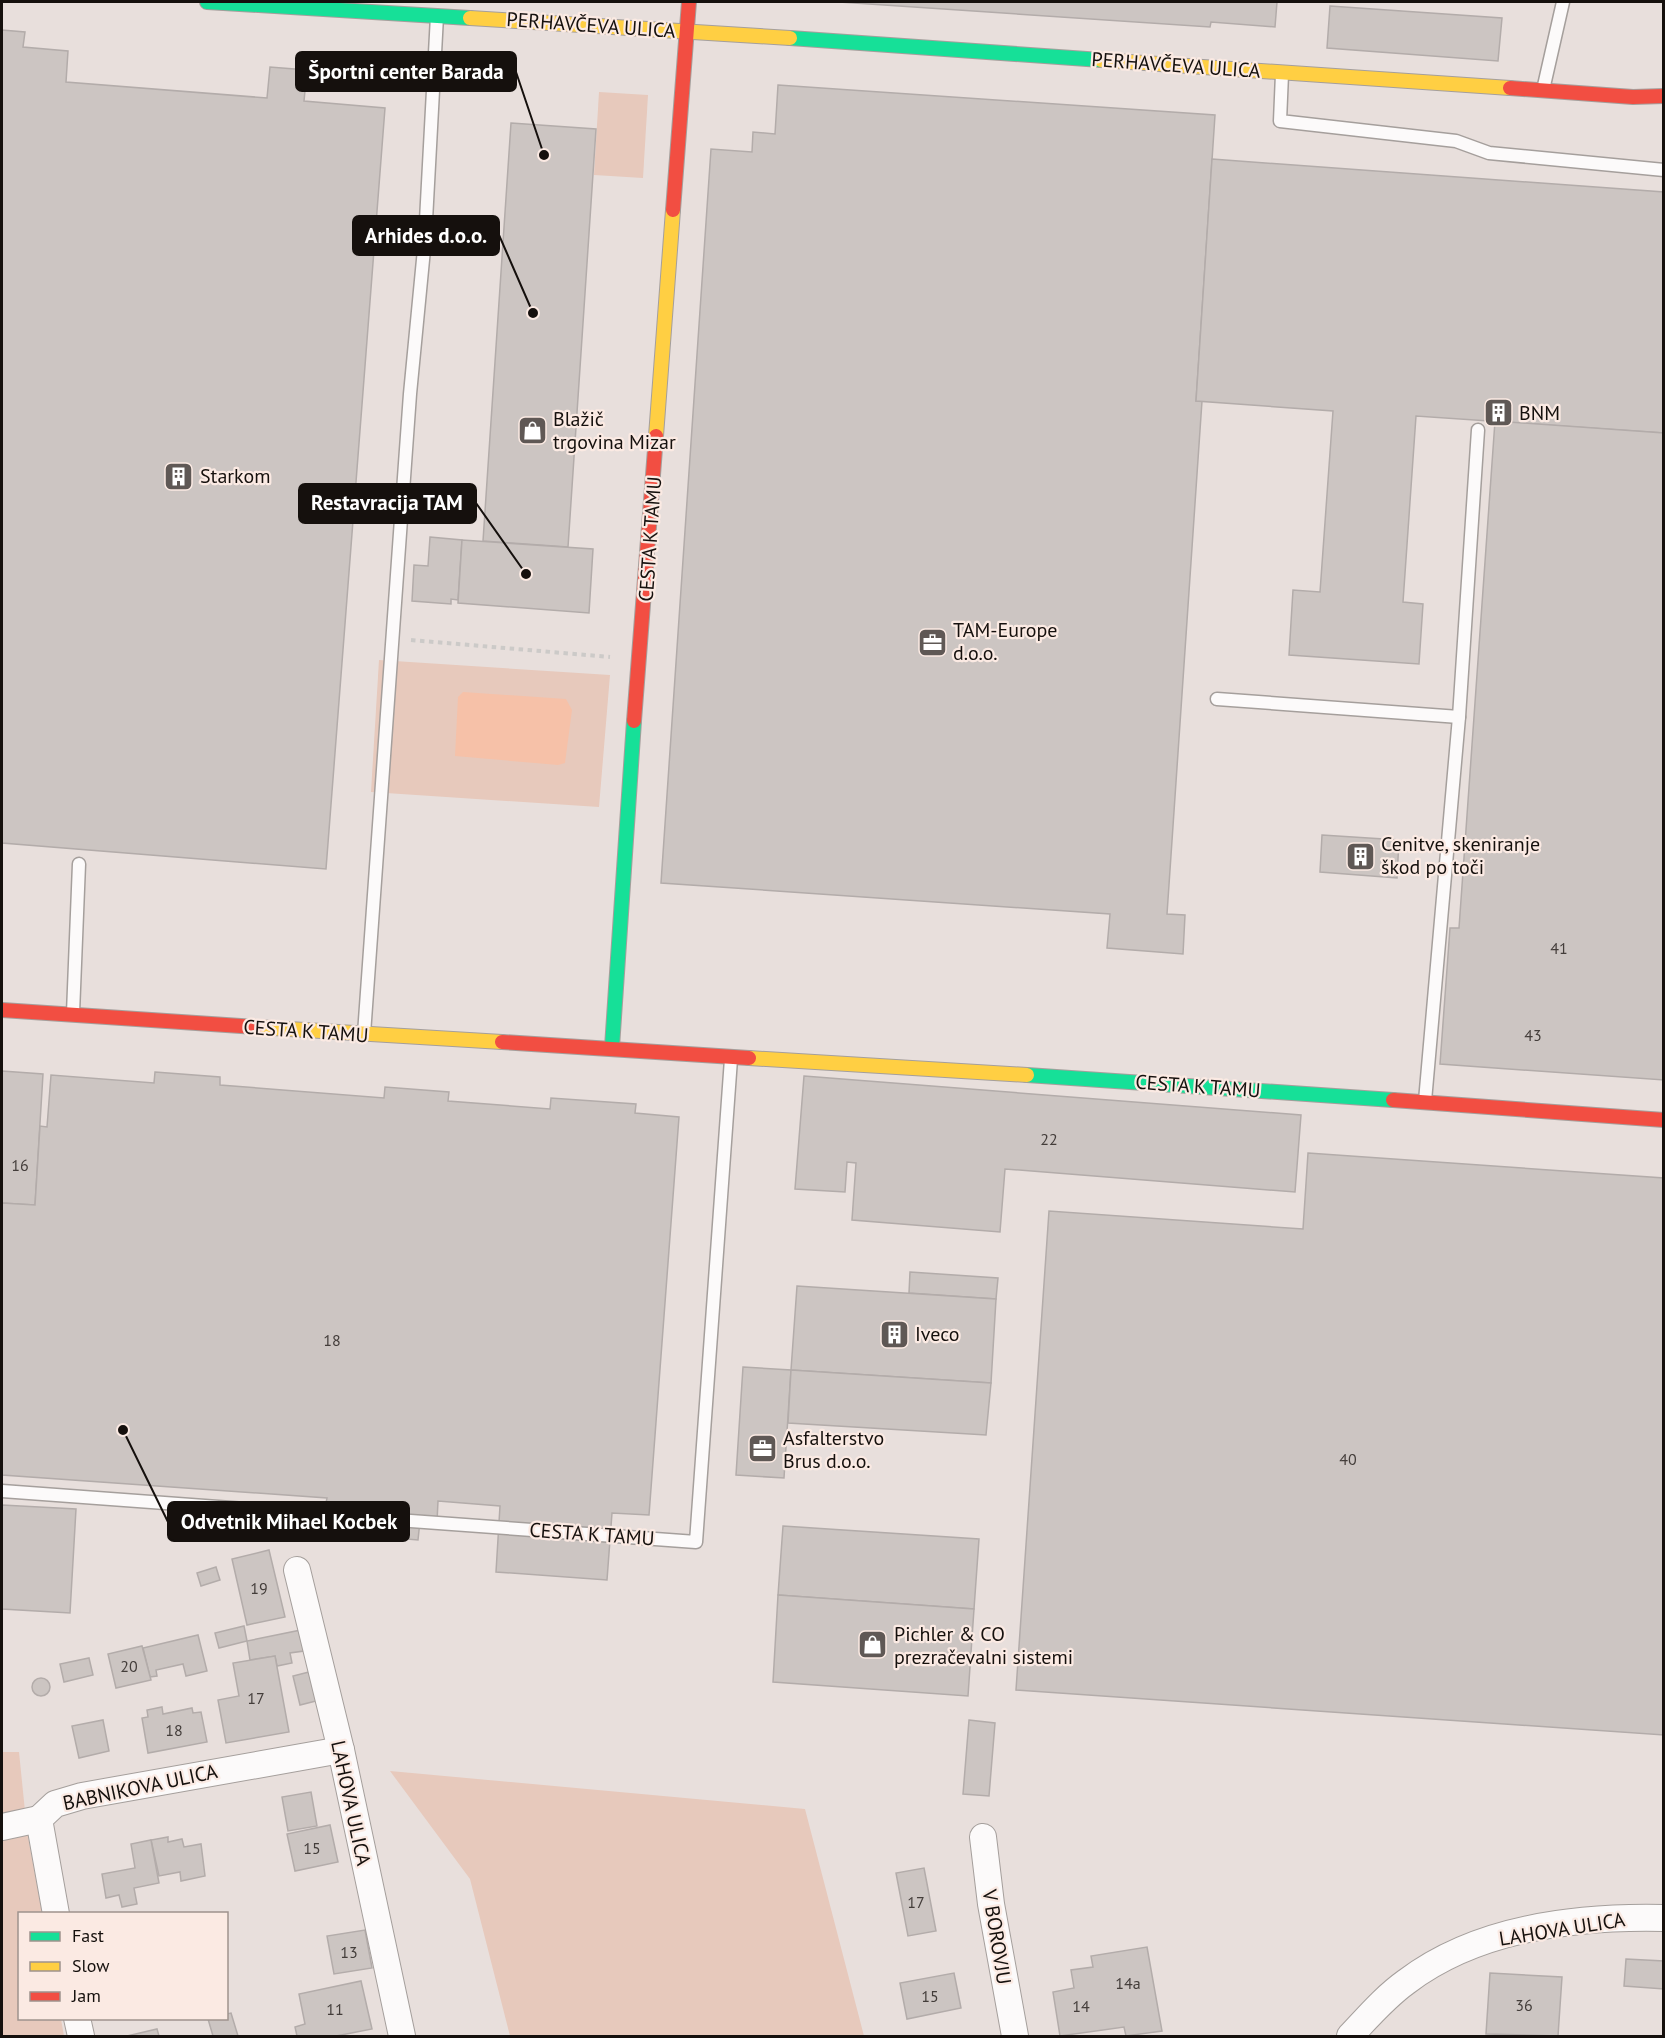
<svg xmlns="http://www.w3.org/2000/svg" width="1665" height="2038" viewBox="0 0 1665 2038" font-family="'PT Sans',sans-serif">
<rect width="100%" height="100%" fill="#e8dfdc"/>
<g fill="#e7c9bc">
<path d="M 599,92 L 648,95 L 643,178 L 594,175 Z"/>
<path d="M 379,660 L 610,675 L 599,807 L 371,792 Z"/>
<path d="M 2,1752 L 19,1752 L 27,1831 L 42,1913 L 20,1914 L 20,2018 L 61,2019 L 64,2036 L 2,2036 Z"/>
<path d="M 390,1771 L 805,1809 L 864,2036 L 510,2036 L 470,1879 Z"/>
</g>
<path fill="#f6c1a8" d="M 463,692 L 566,699 L 572,710 L 565,763 L 558,765 L 455,756 L 458,697 Z"/>
<g fill="#ccc5c2" stroke="#b3acaa" stroke-width="1.5">
<path d="M 839,2 L 1277,2 L 1275,27 L 1211,22 L 1210,27 Z"/>
<path d="M 1330,6 L 1502,18 L 1498,61 L 1327,48 Z"/>
<path d="M 2,30 L 25,32 L 23,47 L 68,51 L 66,82 L 267,98 L 270,67 L 307,70 L 304,101 L 385,108 L 326,869 L 2,843 Z"/>
<path d="M 778,85 L 1215,115 L 1196,401 L 1202,401 L 1167,914 L 1185,915 L 1183,954 L 1107,948 L 1110,914 L 661,883 L 711,149 L 752,152 L 753,132 L 775,134 Z"/>
<path d="M 511,123 L 596,129 L 568,547 L 483,541 Z"/>
<path d="M 1212,159 L 1664,192 L 1664,433 L 1416,416 L 1403,602 L 1423,604 L 1419,664 L 1289,655 L 1293,590 L 1320,592 L 1333,411 L 1196,401 Z"/>
<path d="M 1495,421 L 1664,433 L 1664,1080 L 1440,1064 L 1450,928 L 1459,928 Z"/>
<path d="M 430,537 L 462,540 L 458,600 L 451,599 L 451,604 L 412,601 L 414,565 L 428,566 Z"/>
<path d="M 462,540 L 593,549 L 589,613 L 458,603 Z"/>
<path d="M 1322,835 L 1399,840 L 1397,878 L 1320,872 Z"/>
<path d="M 2,1071 L 43,1074 L 35,1205 L 2,1203 Z"/>
<path d="M 155,1072 L 220,1077 L 220,1085 L 384,1098 L 385,1087 L 449,1092 L 448,1101 L 550,1109 L 551,1098 L 636,1104 L 635,1113 L 679,1117 L 649,1515 L 612,1513 L 607,1580 L 496,1572 L 500,1506 L 438,1501 L 437,1522 L 420,1521 L 418,1540 L 371,1536 L 326,1503 L 327,1498 L 2,1475 L 2,1203 L 35,1205 L 40,1126 L 47,1127 L 51,1075 L 154,1083 Z"/>
<path d="M 804,1076 L 1301,1115 L 1295,1192 L 1005,1169 L 1000,1232 L 852,1220 L 856,1163 L 847,1162 L 845,1192 L 795,1189 Z"/>
<path d="M 1308,1153 L 1664,1178 L 1664,1735 L 1016,1690 L 1049,1211 L 1303,1229 Z"/>
<path d="M 910,1272 L 998,1278 L 996,1299 L 909,1293 Z"/>
<path d="M 797,1286 L 996,1299 L 991,1383 L 791,1370 Z"/>
<path d="M 743,1367 L 791,1370 L 784,1478 L 736,1475 Z"/>
<path d="M 791,1370 L 991,1383 L 986,1435 L 788,1423 Z"/>
<path d="M 2,1505 L 76,1509 L 70,1613 L 2,1609 Z"/>
<path d="M 783,1526 L 979,1539 L 974,1609 L 778,1595 Z"/>
<path d="M 269,1550 L 285,1617 L 247,1625 L 232,1559 Z"/>
<path d="M 216,1567 L 220,1580 L 201,1586 L 197,1573 Z"/>
<path d="M 778,1595 L 974,1609 L 968,1696 L 773,1682 Z"/>
<path d="M 244,1626 L 247,1641 L 219,1648 L 215,1633 Z"/>
<path d="M 306,1629 L 311,1650 L 290,1653 L 292,1663 L 277,1666 L 275,1656 L 250,1660 L 247,1641 Z"/>
<path d="M 198,1635 L 207,1671 L 186,1676 L 183,1664 L 156,1670 L 157,1676 L 150,1677 L 143,1648 Z"/>
<path d="M 142,1646 L 151,1680 L 116,1688 L 108,1654 Z"/>
<path d="M 275,1656 L 289,1732 L 226,1743 L 218,1700 L 239,1696 L 233,1663 Z"/>
<path d="M 89,1658 L 93,1675 L 64,1682 L 60,1664 Z"/>
<path d="M 313,1671 L 320,1700 L 300,1705 L 293,1676 Z"/>
<circle cx="41" cy="1687" r="9"/>
<path d="M 162,1707 L 163,1714 L 192,1708 L 193,1713 L 201,1712 L 207,1742 L 148,1753 L 142,1718 L 148,1717 L 147,1710 Z"/>
<path d="M 103,1720 L 109,1751 L 79,1758 L 72,1726 Z"/>
<path d="M 969,1720 L 995,1723 L 989,1796 L 963,1794 Z"/>
<path d="M 311,1792 L 317,1826 L 288,1831 L 282,1797 Z"/>
<path d="M 330,1825 L 338,1862 L 295,1871 L 287,1834 Z"/>
<path d="M 168,1837 L 168,1842 L 182,1839 L 184,1847 L 201,1844 L 205,1876 L 181,1881 L 180,1872 L 159,1876 L 151,1840 Z"/>
<path d="M 151,1840 L 159,1883 L 134,1888 L 137,1904 L 122,1907 L 119,1895 L 106,1898 L 102,1874 L 135,1868 L 131,1844 Z"/>
<path d="M 924,1868 L 936,1931 L 908,1936 L 896,1873 Z"/>
<path d="M 365,1930 L 372,1968 L 334,1974 L 327,1936 Z"/>
<path d="M 1147,1947 L 1162,2031 L 1126,2036 L 1124,2027 L 1060,2036 L 1053,1992 L 1074,1988 L 1071,1970 L 1093,1967 L 1091,1956 Z"/>
<path d="M 1626,1959 L 1664,1961 L 1664,1989 L 1624,1986 Z"/>
<path d="M 954,1973 L 961,2008 L 907,2019 L 900,1983 Z"/>
<path d="M 1490,1973 L 1562,1977 L 1558,2036 L 1486,2034 Z"/>
<path d="M 361,1981 L 372,2029 L 336,2036 L 297,2036 L 295,2027 L 305,2024 L 299,1994 Z"/>
<path d="M 231,2013 L 238,2036 L 213,2036 L 208,2019 L 226,2018 L 226,2014 Z"/>
<path d="M 157,2029 L 159,2036 L 127,2036 Z"/>
</g>
<g fill="none" stroke-linecap="round" stroke-linejoin="round">
<defs>
<g id="lane">
<path d="M 1282,74 L 1280,121 L 1456,141 L 1489,153 L 1664,170"/>
<path d="M 1543,90 L 1563,2"/>
<path d="M 1217,699 L 1459,717"/>
<path d="M 73,1013 L 79,864"/>
<path d="M 364,1034 L 410,394 L 425,239 L 437,16"/>
<path d="M 1425,1101 L 1459,717 L 1478,430"/>
<path d="M 2,1491 L 696,1542 L 731,1059"/>
</g>
<g id="street">
<path d="M 297,1570 L 341,1750 L 402,2036"/>
<path d="M 2,1827 L 39,1819"/>
<path d="M 983,1837 L 991,1904 L 1015,2036"/>
<path d="M 56,1914 L 39,1819 L 55,1804 L 82,1796 L 341,1750"/>
<path d="M 77,2018 L 81,2036"/>
<path d="M 1350,2036 C 1368,2017 1385,1997 1406,1982 C 1477,1928 1576,1916 1664,1918"/>
</g>
<g id="fast">
<path d="M 207,2 L 470,18"/>
<path d="M 790,38 L 1101,60"/>
<path d="M 612,1047 L 634,721"/>
<path d="M 1027,1075 L 1393,1100"/>
</g>
<g id="slow">
<path d="M 470,18 L 790,38"/>
<path d="M 1101,60 L 1510,88"/>
<path d="M 656,436 L 673,210"/>
<path d="M 256,1027 L 502,1042"/>
<path d="M 749,1058 L 1027,1075"/>
</g>
<g id="jam">
<path d="M 1510,88 L 1633,97 L 1664,96"/>
<path d="M 673,210 L 689,2"/>
<path d="M 634,721 L 656,436"/>
<path d="M 2,1010 L 256,1027"/>
<path d="M 502,1042 L 749,1058"/>
<path d="M 1393,1100 L 1664,1120"/>
</g>
</defs>
<use href="#lane" stroke="#a59f9c" stroke-width="15"/>
<use href="#street" stroke="#a59f9c" stroke-width="28"/>
<use href="#fast" stroke="#a59f9c" stroke-width="16"/>
<use href="#slow" stroke="#a59f9c" stroke-width="16"/>
<use href="#jam" stroke="#a59f9c" stroke-width="16"/>
<path stroke="#cccac8" stroke-width="4" stroke-dasharray="4.5 4.5" stroke-linecap="butt" d="M 411,640 L 610,657"/>
<use href="#lane" stroke="#fcfafa" stroke-width="12"/>
<use href="#street" stroke="#fcfafa" stroke-width="26"/>
<use href="#fast" stroke="#16e098" stroke-width="14"/>
<use href="#slow" stroke="#ffcf43" stroke-width="14"/>
<use href="#jam" stroke="#f24e42" stroke-width="14"/>
</g>
<defs>
<symbol id="building-square" viewBox="-11 -11 22 22"><rect x="-9" y="-9" width="18" height="18" rx="4" fill="#5f5855" stroke="#fbeae3"/><path d="M-4-6H4V6H1V3H-1V6H-4ZM-2.5-4.3h1.7v1.8h-1.7ZM.8-4.3h1.7v1.8H.8ZM-2.5-1h1.7V.8h-1.7ZM.8-1h1.7V.8H.8Z" fill="#fff"/></symbol>
<symbol id="shop-square" viewBox="-11 -11 22 22"><rect x="-9" y="-9" width="18" height="18" rx="4" fill="#5f5855" stroke="#fbeae3"/><path d="M-5-2.5h2.3a2.7 3.5 0 0 1 5.4 0H5L5.5 6h-11ZM-1.5-2.5h3a1.5 2.3 0 0 0-3 0Z" fill="#fff"/></symbol>
<symbol id="office-square" viewBox="-11 -11 22 22"><rect x="-9" y="-9" width="18" height="18" rx="4" fill="#5f5855" stroke="#fbeae3"/><path d="M-6-3h4V-5.5h4V-3h4V5H-6ZM-1-4.5V-3h2v-1.5ZM-6 0V1H6V0Z" fill="#fff"/></symbol>
</defs>
<g fill-rule="evenodd">
<use href="#building-square" x="1482" y="396" width="33" height="33"/>
<use href="#shop-square" x="516" y="414" width="33" height="33"/>
<use href="#building-square" x="162" y="460" width="33" height="33"/>
<use href="#office-square" x="916" y="626" width="33" height="33"/>
<use href="#building-square" x="1344" y="840" width="33" height="33"/>
<use href="#building-square" x="878" y="1318" width="33" height="33"/>
<use href="#office-square" x="746" y="1432" width="33" height="33"/>
<use href="#shop-square" x="856" y="1628" width="33" height="33"/>
</g>
<g text-anchor="middle" stroke-width="4.5" stroke-linejoin="round" paint-order="stroke">
<g font-size="16" fill="#433d3a">
<text x="1559" y="954">41</text>
<text x="1533" y="1041">43</text>
<text x="1049" y="1145">22</text>
<text x="20" y="1171">16</text>
<text x="332" y="1346">18</text>
<text x="1348" y="1465">40</text>
<text x="259" y="1594">19</text>
<text x="129" y="1672">20</text>
<text x="256" y="1704">17</text>
<text x="174" y="1736">18</text>
<text x="312" y="1854">15</text>
<text x="916" y="1908">17</text>
<text x="349" y="1958">13</text>
<text x="1128" y="1989">14a</text>
<text x="930" y="2002">15</text>
<text x="1524" y="2011">36</text>
<text x="1081" y="2012">14</text>
<text x="335" y="2015">11</text>
</g>
<g font-size="20" fill="#15100d" stroke="#fbeae3">
<text transform="translate(591 25) rotate(4)" y="7">PERHAVČEVA ULICA</text>
<text transform="translate(1176 65) rotate(4)" y="7">PERHAVČEVA ULICA</text>
<text transform="translate(650 539) rotate(-86)" y="7">CESTA K TAMU</text>
<text transform="translate(306 1031) rotate(4)" y="7">CESTA K TAMU</text>
<text transform="translate(1198 1086) rotate(4)" y="7">CESTA K TAMU</text>
<text transform="translate(592 1534) rotate(4)" y="7">CESTA K TAMU</text>
<text transform="translate(140 1787) rotate(-12)" y="7">BABNIKOVA ULICA</text>
<text transform="translate(351 1803) rotate(78)" y="7">LAHOVA ULICA</text>
<text transform="translate(1562 1929) rotate(-9)" y="7">LAHOVA ULICA</text>
<text transform="translate(997 1937) rotate(81)" y="7">V BOROVJU</text>
</g>
<g font-size="20" fill="#15100d" stroke="#fbeae3" text-anchor="start">
<text x="1519" y="420">BNM</text>
<text x="553" y="426">Blažič<tspan x="553" dy="23">trgovina Mizar</tspan></text>
<text x="200" y="483">Starkom</text>
<text x="953" y="637">TAM-Europe<tspan x="953" dy="23">d.o.o.</tspan></text>
<text x="1381" y="851">Cenitve, skeniranje<tspan x="1381" dy="23">škod po toči</tspan></text>
<text x="915" y="1341">Iveco</text>
<text x="783" y="1445">Asfalterstvo<tspan x="783" dy="23">Brus d.o.o.</tspan></text>
<text x="894" y="1641">Pichler &amp; CO<tspan x="894" dy="23">prezračevalni sistemi</tspan></text>
</g>
</g>
<path fill="none" stroke="#15100d" stroke-width="2" d="M544 155L516 72M533 313L499 235M526 574L476 503M123 1430L168 1522"/>
<g fill="#15100d" stroke="#fbeae3" stroke-width="2">
<circle cx="544" cy="155" r="6"/>
<circle cx="533" cy="313" r="6"/>
<circle cx="526" cy="574" r="6"/>
<circle cx="123" cy="1430" r="6"/>
</g>
<g fill="#15100d" stroke="#15100d" stroke-width="2">
<rect x="296" y="52" width="220" height="39" rx="6"/>
<rect x="353" y="216" width="146" height="39" rx="6"/>
<rect x="299" y="484" width="177" height="39" rx="6"/>
<rect x="168" y="1502" width="241" height="39" rx="6"/>
</g>
<g font-size="21" text-anchor="middle" font-weight="bold" fill="#fff">
<text x="406" y="79">Športni center Barada</text>
<text x="426" y="243">Arhides d.o.o.</text>
<text x="387" y="510">Restavracija TAM</text>
<text x="289" y="1529">Odvetnik Mihael Kocbek</text>
</g>
<rect width="1665" height="2038" fill="none" stroke="#15100d" stroke-width="6"/>
<rect x="18" y="1912" width="210" height="108" fill="#fbeae3" stroke="#9f938d" stroke-width="1.5"/>
<rect x="30" y="1932" width="30" height="9" fill="#16e098" stroke="#9f938d" stroke-width="1.5"/>
<text x="72" y="1942" font-size="18" fill="#15100d">Fast</text>
<rect x="30" y="1962" width="30" height="9" fill="#ffcf43" stroke="#9f938d" stroke-width="1.5"/>
<text x="72" y="1972" font-size="18" fill="#15100d">Slow</text>
<rect x="30" y="1992" width="30" height="9" fill="#f24e42" stroke="#9f938d" stroke-width="1.5"/>
<text x="72" y="2002" font-size="18" fill="#15100d">Jam</text>
</svg>
